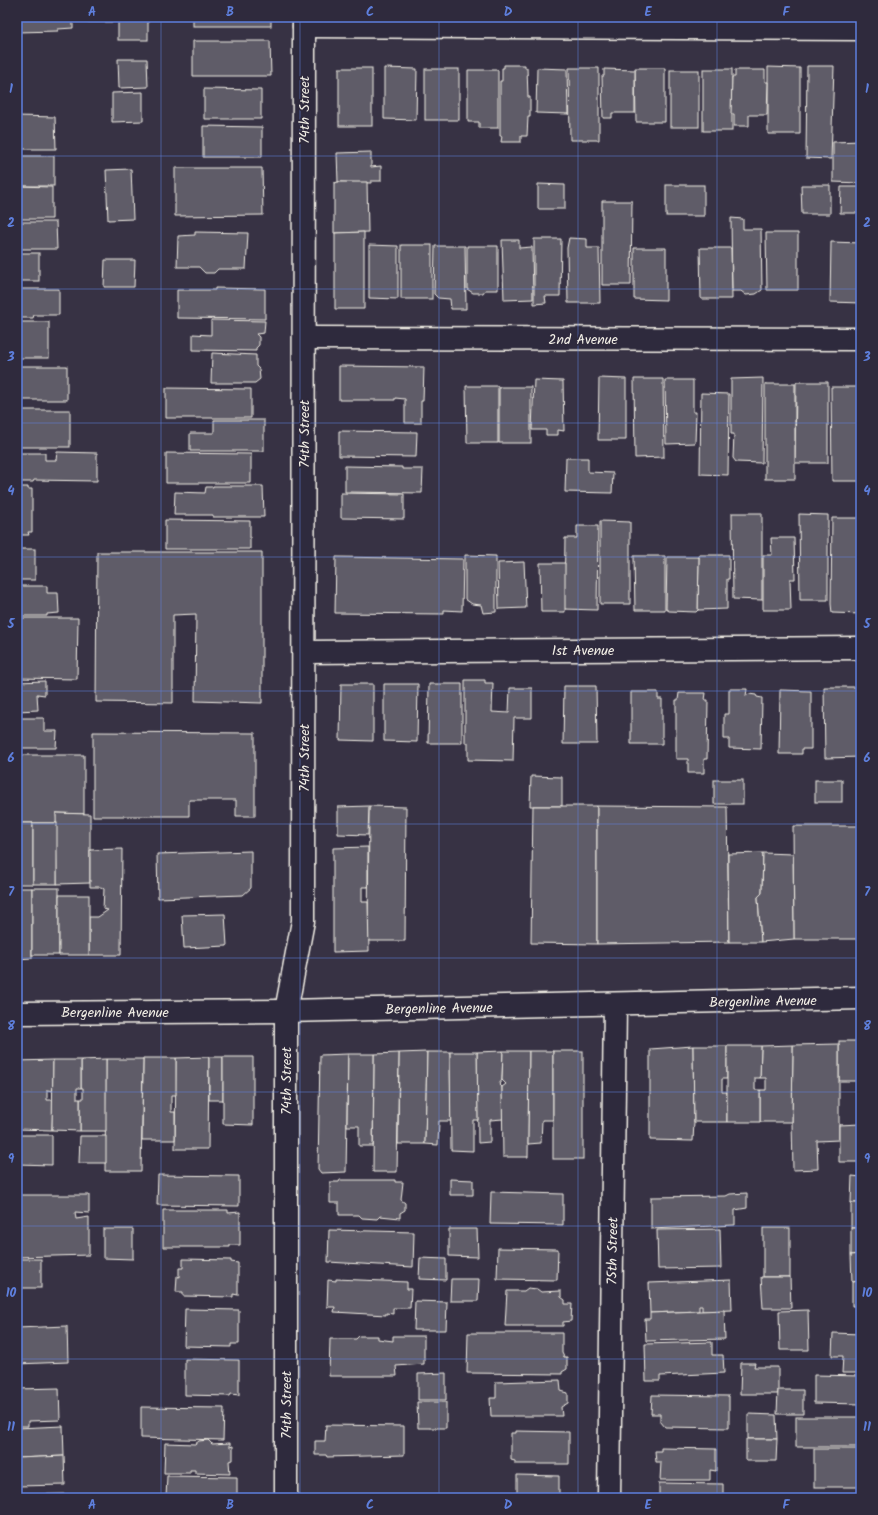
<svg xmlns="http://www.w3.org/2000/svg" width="878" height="1515" viewBox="0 0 878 1515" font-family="Kalam,sans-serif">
<rect width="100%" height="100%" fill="#373244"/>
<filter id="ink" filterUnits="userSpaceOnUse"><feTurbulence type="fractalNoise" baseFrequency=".025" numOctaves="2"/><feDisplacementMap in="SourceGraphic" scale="8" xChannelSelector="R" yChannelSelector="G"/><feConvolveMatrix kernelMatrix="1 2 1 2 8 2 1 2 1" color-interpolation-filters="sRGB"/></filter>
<g filter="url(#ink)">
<g fill="#5f5c67" stroke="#f4f1e8">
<path d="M 17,17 L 73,17 L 73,28 L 58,29 L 58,31 L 17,32 Z"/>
<rect x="88" y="17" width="25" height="5"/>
<rect x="118" y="17" width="30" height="23"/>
<rect x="193" y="17" width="78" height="9"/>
<path d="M 193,41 L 270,41 L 271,76 L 193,76 Z"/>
<path d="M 118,59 L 147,59 L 148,87 L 119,88 Z"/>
<path d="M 504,65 L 525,65 L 525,68 L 527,68 L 528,97 L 530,97 L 530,117 L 528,117 L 527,136 L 521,136 L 521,142 L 501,142 L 502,136 L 500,136 L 500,81 L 502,81 L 502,68 L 504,68 Z"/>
<path d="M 807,66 L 834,66 L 831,159 L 806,158 Z"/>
<path d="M 768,67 L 800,68 L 800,134 L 768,134 Z"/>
<rect x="339" y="68" width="33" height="58"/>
<path d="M 384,68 L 417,69 L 416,120 L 384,119 Z"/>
<path d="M 537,68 L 567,69 L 568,114 L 536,113 Z"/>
<path d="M 569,68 L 599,68 L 599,140 L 570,140 Z"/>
<path d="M 635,68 L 665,68 L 665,122 L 636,122 Z"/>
<rect x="425" y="69" width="34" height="51"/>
<path d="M 604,69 L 635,70 L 635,113 L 612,113 L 612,118 L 603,118 L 602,76 L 604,76 Z"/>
<rect x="703" y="69" width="29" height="62"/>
<path d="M 468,70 L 498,70 L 498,128 L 479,128 L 479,122 L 468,122 Z"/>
<rect x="670" y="70" width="29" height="57"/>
<path d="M 735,70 L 765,70 L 765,82 L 768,82 L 767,115 L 749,115 L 749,126 L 734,126 L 734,114 L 731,114 L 732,77 L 735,77 Z"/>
<path d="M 204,89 L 261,90 L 261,119 L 204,119 Z"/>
<path d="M 143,92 L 143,121 L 112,122 L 112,93 Z"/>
<path d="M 17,116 L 55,117 L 56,149 L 17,149 Z"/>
<path d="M 203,126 L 262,127 L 262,157 L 203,157 Z"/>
<path d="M 861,141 L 861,183 L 833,182 L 833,142 Z"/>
<path d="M 371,152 L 371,167 L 381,166 L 381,181 L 371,181 L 371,183 L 338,182 L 337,153 Z"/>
<rect x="17" y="156" width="37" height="30"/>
<path d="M 175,168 L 262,168 L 263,215 L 175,216 Z"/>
<path d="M 131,169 L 133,219 L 108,220 L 106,170 Z"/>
<path d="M 338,182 L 367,182 L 368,232 L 334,233 L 334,183 Z"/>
<path d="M 538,184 L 565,185 L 565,209 L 538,209 Z"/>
<rect x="666" y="185" width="38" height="31"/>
<path d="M 801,185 L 830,185 L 830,214 L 802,214 Z"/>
<path d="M 17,186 L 52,187 L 52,219 L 17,219 Z"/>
<path d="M 841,187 L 861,187 L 861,213 L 840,213 Z"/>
<path d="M 602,201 L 632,201 L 631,285 L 602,285 Z"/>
<path d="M 731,218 L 743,219 L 743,229 L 761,229 L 762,290 L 756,294 L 746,295 L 741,291 L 732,291 Z"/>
<path d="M 17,222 L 56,222 L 57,249 L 17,249 Z"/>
<path d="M 195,232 L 248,233 L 246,269 L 218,269 L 214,273 L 205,273 L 199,267 L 177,267 L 178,236 L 195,235 Z"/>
<path d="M 364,232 L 364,309 L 335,309 L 335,233 Z"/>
<path d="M 766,233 L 798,233 L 798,290 L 767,290 Z"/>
<path d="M 569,238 L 587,239 L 587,248 L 599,248 L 600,303 L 568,303 L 567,248 Z"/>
<path d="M 534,239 L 561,239 L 560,296 L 545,296 L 546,303 L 534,304 Z"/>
<path d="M 502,240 L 519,240 L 519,248 L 532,247 L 533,299 L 504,300 Z"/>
<path d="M 831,242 L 861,243 L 861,303 L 830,302 Z"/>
<path d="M 369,245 L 398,246 L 398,299 L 369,298 Z"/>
<rect x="401" y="245" width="31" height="54"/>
<path d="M 435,246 L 465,246 L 466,309 L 451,309 L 450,299 L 438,298 L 434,294 Z"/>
<path d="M 467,246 L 498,246 L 498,290 L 485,290 L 483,293 L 473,293 L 467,289 Z"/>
<path d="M 634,248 L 666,248 L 666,300 L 634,299 Z"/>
<path d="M 700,248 L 731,248 L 732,299 L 701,299 Z"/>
<rect x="17" y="253" width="22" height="28"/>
<path d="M 105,260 L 135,260 L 134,287 L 104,287 Z"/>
<path d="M 215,288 L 265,289 L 265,319 L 177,318 L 177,290 L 215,290 Z"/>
<path d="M 17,289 L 59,289 L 59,315 L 34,315 L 33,318 L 17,318 Z"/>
<path d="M 211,320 L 265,321 L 264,333 L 256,334 L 259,337 L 259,345 L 256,348 L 256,351 L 193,350 L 193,334 L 211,335 Z"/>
<rect x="17" y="322" width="32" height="36"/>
<path d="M 212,353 L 256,355 L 256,366 L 259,369 L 260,379 L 255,383 L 211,383 Z"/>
<rect x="17" y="366" width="50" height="34"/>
<path d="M 339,366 L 424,367 L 423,401 L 421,401 L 421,423 L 405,423 L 405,399 L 395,398 L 395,400 L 339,400 Z"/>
<path d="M 599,378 L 626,379 L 626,440 L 598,440 Z"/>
<path d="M 763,378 L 762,463 L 736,462 L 733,458 L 734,434 L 731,434 L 731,379 Z"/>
<path d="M 634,379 L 663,379 L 664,457 L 635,458 Z"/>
<path d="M 534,380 L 563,381 L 564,431 L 558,430 L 558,435 L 546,435 L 546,430 L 532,430 Z"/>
<path d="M 665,380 L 693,380 L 693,412 L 696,412 L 695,443 L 666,444 Z"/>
<path d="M 796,382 L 828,382 L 828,463 L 795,463 Z"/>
<rect x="765" y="384" width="30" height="95"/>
<path d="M 466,386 L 498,386 L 498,443 L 467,443 Z"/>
<rect x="499" y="387" width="32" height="56"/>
<path d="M 831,387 L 861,387 L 861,481 L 832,481 Z"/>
<path d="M 166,388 L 251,389 L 251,418 L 166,418 Z"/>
<path d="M 701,393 L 729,394 L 728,475 L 700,474 Z"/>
<rect x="17" y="410" width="53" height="37"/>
<path d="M 214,420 L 264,420 L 264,451 L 190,451 L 190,433 L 214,433 Z"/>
<path d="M 339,431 L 417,432 L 416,457 L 339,456 Z"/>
<path d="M 57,452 L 97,453 L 97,481 L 34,480 L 33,482 L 17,482 L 17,453 L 45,453 L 45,460 L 56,460 Z"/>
<path d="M 166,453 L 251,454 L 251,483 L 166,483 Z"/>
<path d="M 566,458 L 588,458 L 588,472 L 613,473 L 612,493 L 565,492 Z"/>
<path d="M 345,466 L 402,467 L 402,469 L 423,469 L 422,493 L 345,492 Z"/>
<path d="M 213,486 L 263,486 L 264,517 L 213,517 L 213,515 L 174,515 L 175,492 L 205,493 L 206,487 L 213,487 Z"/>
<path d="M 17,487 L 28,487 L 28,489 L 32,489 L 32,532 L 28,532 L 29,535 L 17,535 Z"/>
<path d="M 341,493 L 404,494 L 404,519 L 341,518 Z"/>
<path d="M 732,513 L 762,513 L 762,600 L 733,599 Z"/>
<path d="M 799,514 L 828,515 L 828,600 L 800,600 Z"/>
<path d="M 832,518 L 861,518 L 861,614 L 832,613 L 831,604 Z"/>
<path d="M 165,520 L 250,521 L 250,549 L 165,549 Z"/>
<path d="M 600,521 L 630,522 L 630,604 L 600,604 Z"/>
<path d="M 577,526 L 598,526 L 597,610 L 564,609 L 565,538 L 577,538 Z"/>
<path d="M 771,538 L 794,538 L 795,579 L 790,579 L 791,610 L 763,610 L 763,555 L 772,555 Z"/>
<rect x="17" y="549" width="18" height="31"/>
<path d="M 97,552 L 262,552 L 262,703 L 195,701 L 196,614 L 173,615 L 173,703 L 96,702 Z"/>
<path d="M 465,555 L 496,556 L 496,612 L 483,613 L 481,605 L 472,604 L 465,599 Z"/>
<path d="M 699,555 L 729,555 L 729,579 L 727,579 L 727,609 L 698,610 Z"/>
<path d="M 634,556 L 665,556 L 665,610 L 635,610 Z"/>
<path d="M 336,557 L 463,559 L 462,611 L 444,610 L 444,614 L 335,613 Z"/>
<path d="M 667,557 L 699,557 L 698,610 L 696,612 L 669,611 L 666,609 Z"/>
<path d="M 524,562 L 526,608 L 499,609 L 498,563 Z"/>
<path d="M 540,563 L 565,563 L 565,612 L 541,612 Z"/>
<path d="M 17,586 L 47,586 L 47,593 L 58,593 L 59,613 L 47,614 L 47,616 L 17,616 Z"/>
<path d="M 17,618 L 78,618 L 77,679 L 17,678 Z"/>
<path d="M 465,680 L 485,680 L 485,683 L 493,683 L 492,712 L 509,713 L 510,688 L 532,688 L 532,718 L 514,718 L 513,761 L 468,760 L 468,743 L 465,743 Z"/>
<path d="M 45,681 L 45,695 L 37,694 L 38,710 L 17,711 L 17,682 Z"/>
<path d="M 341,684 L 373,684 L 373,741 L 340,740 Z"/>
<path d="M 384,684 L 418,684 L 417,742 L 384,741 Z"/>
<path d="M 429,684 L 462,684 L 462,743 L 428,743 Z"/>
<path d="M 564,686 L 596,686 L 597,744 L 563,744 Z"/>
<path d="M 824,687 L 861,687 L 861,757 L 825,758 Z"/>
<path d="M 729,689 L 747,689 L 746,696 L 749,694 L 756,695 L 757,697 L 762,698 L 761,749 L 729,748 L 729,739 L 724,739 L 724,714 L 729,714 Z"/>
<path d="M 780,690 L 811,691 L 811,749 L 802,749 L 802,754 L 779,754 Z"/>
<path d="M 631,692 L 658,692 L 658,699 L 662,699 L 662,744 L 631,744 Z"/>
<path d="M 679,693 L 706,693 L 705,700 L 708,700 L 707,759 L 704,759 L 704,773 L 688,773 L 688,759 L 676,759 L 676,700 L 678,700 Z"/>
<path d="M 17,718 L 44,718 L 44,731 L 57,731 L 56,748 L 17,748 Z"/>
<path d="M 93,732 L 255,733 L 255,816 L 236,816 L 236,800 L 189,800 L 189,816 L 93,816 Z"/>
<path d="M 17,755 L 84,755 L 84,814 L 56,813 L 57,823 L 17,823 Z"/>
<path d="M 531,776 L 562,777 L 562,806 L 530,806 Z"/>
<rect x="714" y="780" width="29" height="24"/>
<rect x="815" y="780" width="27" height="22"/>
<path d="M 369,806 L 406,807 L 405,941 L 368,941 Z"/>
<path d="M 369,806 L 368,835 L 338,834 L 338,807 Z"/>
<path d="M 533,806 L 597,806 L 597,944 L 531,943 Z"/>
<path d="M 597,806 L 727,807 L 729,942 L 597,944 Z"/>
<path d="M 56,813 L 90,814 L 90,883 L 57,884 Z"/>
<rect x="17" y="823" width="16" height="61"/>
<rect x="33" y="823" width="24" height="61"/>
<path d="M 793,826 L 861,826 L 861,939 L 794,939 Z"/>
<path d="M 368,847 L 368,887 L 362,887 L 362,902 L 368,902 L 369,951 L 333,952 L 333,848 Z"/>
<path d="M 122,849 L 121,955 L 89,955 L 89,917 L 98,917 L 108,910 L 103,909 L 104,889 L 101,887 L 90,887 L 90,850 Z"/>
<path d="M 251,851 L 251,888 L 243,895 L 158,898 L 157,854 Z"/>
<path d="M 763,853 L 762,893 L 758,897 L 761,942 L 729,942 L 728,854 Z"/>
<path d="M 763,853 L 793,854 L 794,939 L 761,942 L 758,897 L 762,893 Z"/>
<path d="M 17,888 L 32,888 L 32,958 L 17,959 Z"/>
<rect x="32" y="888" width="27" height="67"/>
<rect x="59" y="895" width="30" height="60"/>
<path d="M 225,914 L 227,946 L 184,948 L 182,915 Z"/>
<rect x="839" y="1041" width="22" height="40"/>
<path d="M 839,1044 L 839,1140 L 817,1141 L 818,1169 L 793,1170 L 792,1122 L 793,1045 Z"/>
<path d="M 793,1045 L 792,1122 L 760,1122 L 760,1090 L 766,1090 L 766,1078 L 760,1078 L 761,1046 Z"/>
<path d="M 693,1046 L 694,1122 L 693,1141 L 650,1140 L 650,1049 Z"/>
<path d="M 693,1046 L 727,1046 L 727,1079 L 722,1079 L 722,1092 L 727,1092 L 727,1122 L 694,1122 Z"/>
<path d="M 727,1046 L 761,1046 L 760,1078 L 755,1078 L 755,1090 L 760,1090 L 760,1122 L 727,1122 Z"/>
<path d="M 503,1051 L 502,1080 L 499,1084 L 502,1087 L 503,1119 L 490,1120 L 490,1142 L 478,1143 L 477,1052 Z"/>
<path d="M 503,1051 L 529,1051 L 528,1157 L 503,1157 L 502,1087 L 506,1084 L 502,1080 Z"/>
<path d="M 529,1051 L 553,1051 L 553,1120 L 542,1120 L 541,1143 L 528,1144 Z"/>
<rect x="553" y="1051" width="30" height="108"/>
<path d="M 427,1052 L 425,1144 L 398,1144 L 399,1053 Z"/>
<path d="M 427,1052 L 450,1052 L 451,1121 L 439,1121 L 438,1145 L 425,1144 Z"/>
<path d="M 450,1052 L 477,1052 L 478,1120 L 473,1120 L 473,1151 L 451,1150 Z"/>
<path d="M 399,1053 L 397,1172 L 373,1172 L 374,1054 Z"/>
<path d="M 348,1054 L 346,1172 L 321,1173 L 318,1169 L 320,1055 Z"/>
<path d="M 348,1054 L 374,1054 L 373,1146 L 359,1146 L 359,1126 L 347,1126 Z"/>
<path d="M 209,1057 L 208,1149 L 175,1149 L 176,1058 Z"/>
<rect x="209" y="1057" width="14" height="43"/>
<path d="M 223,1057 L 253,1057 L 253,1125 L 223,1124 Z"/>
<path d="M 143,1058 L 176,1058 L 176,1095 L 171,1095 L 171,1112 L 175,1112 L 175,1140 L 142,1140 Z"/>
<path d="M 106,1059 L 143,1059 L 141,1171 L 105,1171 Z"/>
<path d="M 106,1059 L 106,1131 L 80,1131 L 80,1099 L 83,1099 L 83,1088 L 81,1088 L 81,1060 Z"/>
<path d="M 53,1060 L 53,1091 L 47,1090 L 47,1100 L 53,1100 L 52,1130 L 17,1129 L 17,1061 Z"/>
<path d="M 53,1060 L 81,1060 L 81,1088 L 77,1088 L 77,1099 L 80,1099 L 80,1131 L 52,1130 Z"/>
<path d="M 861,1124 L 861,1162 L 839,1162 L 839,1125 Z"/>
<path d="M 17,1135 L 52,1135 L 52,1165 L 17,1164 Z"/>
<path d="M 80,1136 L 106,1136 L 106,1163 L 79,1163 Z"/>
<path d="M 158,1175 L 239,1176 L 239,1206 L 157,1205 Z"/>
<path d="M 852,1176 L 861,1177 L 861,1203 L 851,1203 Z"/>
<path d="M 450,1179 L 473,1180 L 473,1195 L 450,1195 Z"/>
<path d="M 340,1180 L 395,1180 L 395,1182 L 403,1182 L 401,1200 L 405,1203 L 405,1210 L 400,1213 L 400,1218 L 380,1216 L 377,1219 L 362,1218 L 359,1215 L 339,1215 L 339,1203 L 330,1203 L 330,1182 L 339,1182 Z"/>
<path d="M 491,1192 L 563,1194 L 563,1225 L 490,1224 Z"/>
<path d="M 747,1193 L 747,1208 L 735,1210 L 735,1225 L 651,1229 L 651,1197 L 726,1196 L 730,1194 Z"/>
<path d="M 17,1195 L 89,1195 L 89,1213 L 75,1212 L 76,1219 L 89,1217 L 89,1255 L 17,1257 Z"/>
<rect x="851" y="1203" width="10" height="25"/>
<path d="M 163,1210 L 228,1210 L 228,1213 L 240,1212 L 240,1245 L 230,1245 L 230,1247 L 163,1247 Z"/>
<rect x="763" y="1228" width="27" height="49"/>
<path d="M 851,1228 L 861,1228 L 861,1254 L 851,1255 Z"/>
<path d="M 103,1229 L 133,1229 L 133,1259 L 103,1258 Z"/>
<path d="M 449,1229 L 477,1229 L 478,1257 L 449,1256 Z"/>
<path d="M 720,1229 L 721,1268 L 658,1269 L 657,1230 Z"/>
<path d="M 329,1230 L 414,1232 L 413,1267 L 328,1262 Z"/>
<path d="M 498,1248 L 558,1249 L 557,1280 L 497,1279 Z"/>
<path d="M 861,1254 L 861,1281 L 852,1282 L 851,1255 Z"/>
<path d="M 420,1258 L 446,1259 L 446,1280 L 419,1279 Z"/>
<rect x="17" y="1259" width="24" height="29"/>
<path d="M 183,1259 L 231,1260 L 231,1262 L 238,1263 L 238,1295 L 233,1294 L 233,1297 L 183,1296 L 183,1292 L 176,1292 L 177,1276 L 179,1277 L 179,1268 L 183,1268 Z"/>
<path d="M 761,1277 L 790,1277 L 791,1308 L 763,1308 Z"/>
<path d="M 336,1279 L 407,1282 L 407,1289 L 411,1289 L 410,1308 L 393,1308 L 393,1314 L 386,1313 L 386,1315 L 334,1312 L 335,1307 L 327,1307 L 328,1280 L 336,1281 Z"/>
<path d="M 451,1279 L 479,1279 L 478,1301 L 450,1301 Z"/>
<path d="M 731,1280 L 732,1310 L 702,1311 L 702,1306 L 699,1306 L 699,1311 L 650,1313 L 649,1283 Z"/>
<path d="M 861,1281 L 861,1306 L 852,1306 L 852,1282 Z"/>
<path d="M 528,1288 L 537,1289 L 541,1292 L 561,1291 L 561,1297 L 565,1300 L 565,1304 L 572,1304 L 571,1321 L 563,1322 L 563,1326 L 505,1326 L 507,1291 L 524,1291 Z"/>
<path d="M 415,1301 L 447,1302 L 446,1330 L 414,1330 Z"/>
<path d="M 185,1309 L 239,1310 L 239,1344 L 231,1344 L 231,1347 L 184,1346 Z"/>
<path d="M 724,1310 L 725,1339 L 646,1341 L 645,1319 L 650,1319 L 650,1313 Z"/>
<path d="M 808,1310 L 809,1350 L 780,1350 L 779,1311 Z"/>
<path d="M 67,1326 L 68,1362 L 17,1364 L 17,1328 Z"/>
<path d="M 468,1333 L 562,1333 L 562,1353 L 564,1357 L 567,1357 L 567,1369 L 562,1372 L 562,1374 L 467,1373 Z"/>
<path d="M 833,1333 L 861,1334 L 861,1373 L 842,1373 L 843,1356 L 832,1356 Z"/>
<path d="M 359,1336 L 378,1336 L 378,1339 L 393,1341 L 393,1336 L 424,1336 L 424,1364 L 396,1366 L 397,1376 L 329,1376 L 330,1339 L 356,1339 Z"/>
<path d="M 712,1342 L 712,1355 L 723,1355 L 724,1373 L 660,1376 L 660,1381 L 646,1381 L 645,1344 Z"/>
<path d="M 185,1359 L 239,1360 L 239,1395 L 231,1394 L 230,1396 L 185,1395 Z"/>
<path d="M 741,1363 L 755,1363 L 754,1367 L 778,1367 L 778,1394 L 740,1394 Z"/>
<path d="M 446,1373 L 446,1400 L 418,1400 L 418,1374 Z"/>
<path d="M 814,1375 L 861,1376 L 861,1404 L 814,1403 Z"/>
<path d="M 560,1380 L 561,1391 L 568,1393 L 568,1403 L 561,1407 L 562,1416 L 491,1416 L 490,1398 L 496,1398 L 496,1382 Z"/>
<path d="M 59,1388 L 60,1420 L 28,1421 L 28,1426 L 17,1426 L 17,1389 Z"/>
<path d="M 778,1390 L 803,1390 L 803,1414 L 777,1414 Z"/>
<path d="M 652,1395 L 729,1396 L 729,1428 L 665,1427 L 660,1421 L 660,1414 L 651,1414 Z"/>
<path d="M 417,1402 L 446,1402 L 446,1428 L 418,1428 Z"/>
<path d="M 141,1407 L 224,1408 L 223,1440 L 141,1438 Z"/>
<path d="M 748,1414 L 776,1415 L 777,1439 L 748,1439 Z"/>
<rect x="796" y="1417" width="65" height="30"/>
<path d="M 326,1425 L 404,1426 L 404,1455 L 327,1457 L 326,1455 L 315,1455 L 315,1441 L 325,1441 Z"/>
<path d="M 63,1426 L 64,1456 L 17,1458 L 17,1428 Z"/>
<path d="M 516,1431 L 569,1432 L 569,1464 L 515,1464 L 515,1461 L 511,1460 L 511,1433 L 516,1433 Z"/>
<path d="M 746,1439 L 777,1439 L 776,1461 L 746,1461 Z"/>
<path d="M 208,1440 L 212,1444 L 230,1443 L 230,1447 L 233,1446 L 233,1460 L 229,1461 L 230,1474 L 195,1473 L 195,1470 L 190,1470 L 190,1473 L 164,1473 L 165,1443 L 195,1444 L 199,1441 Z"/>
<path d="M 661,1448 L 716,1449 L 716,1471 L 710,1470 L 710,1480 L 660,1480 L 661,1462 L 656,1462 L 655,1451 L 661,1451 Z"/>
<rect x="814" y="1449" width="47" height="38"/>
<path d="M 64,1456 L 65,1485 L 17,1486 L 17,1458 Z"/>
<path d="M 517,1475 L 559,1476 L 559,1498 L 517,1498 Z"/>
<path d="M 167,1476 L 237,1477 L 237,1498 L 166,1498 Z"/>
<path d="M 659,1483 L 723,1484 L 723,1498 L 659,1498 Z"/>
<path d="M 64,1494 L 64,1498 L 17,1498 L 17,1495 Z"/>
<rect x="334" y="1497" width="52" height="1"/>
</g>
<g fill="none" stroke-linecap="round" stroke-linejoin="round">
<defs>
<g id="street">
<path d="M 304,26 L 861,29"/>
<path d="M 305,338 L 861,339"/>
<path d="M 304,652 L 861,648"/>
<path d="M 286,1498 L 286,1011 L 303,921 L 304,17"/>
<path d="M 609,1498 L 615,1004"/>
</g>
<path id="secondary" d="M 17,1013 L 286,1011 L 861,998"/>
</defs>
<use href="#street" stroke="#f4f1e8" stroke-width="25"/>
<use href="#secondary" stroke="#f4f1e8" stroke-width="25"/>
<use href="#street" stroke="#2f2a3d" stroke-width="22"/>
<use href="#secondary" stroke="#2f2a3d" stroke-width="22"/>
</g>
</g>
<path fill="none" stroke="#5e7fdd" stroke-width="1" stroke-opacity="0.55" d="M 161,17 L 161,1498M 300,17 L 300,1498M 439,17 L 439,1498M 578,17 L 578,1498M 717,17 L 717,1498M 17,156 L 861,156M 17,289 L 861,289M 17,423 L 861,423M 17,557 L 861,557M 17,691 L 861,691M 17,824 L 861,824M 17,958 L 861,958M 17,1092 L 861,1092M 17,1226 L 861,1226M 17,1359 L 861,1359"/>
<g text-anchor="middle" stroke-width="3.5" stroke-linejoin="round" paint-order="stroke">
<g font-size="14" fill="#f4f1e8" stroke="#2f2a3d">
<text transform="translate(304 110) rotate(-90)" y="5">74th Street</text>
<text x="583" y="344">2nd Avenue</text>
<text transform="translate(304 434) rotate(-90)" y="5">74th Street</text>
<text x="583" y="655">1st Avenue</text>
<text transform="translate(304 758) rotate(-90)" y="5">74th Street</text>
<text transform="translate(763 1001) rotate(-1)" y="5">Bergenline Avenue</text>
<text transform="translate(439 1008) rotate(-1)" y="5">Bergenline Avenue</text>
<text x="115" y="1017">Bergenline Avenue</text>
<text transform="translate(286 1081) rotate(-90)" y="5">74th Street</text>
<text transform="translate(612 1251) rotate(-89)" y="5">75th Street</text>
<text transform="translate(286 1405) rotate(-90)" y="5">74th Street</text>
</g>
</g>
<rect width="878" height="1515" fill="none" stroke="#2f2a3d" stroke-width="44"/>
<rect x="22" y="22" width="834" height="1471" fill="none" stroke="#5e7fdd" stroke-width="1.5"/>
<g font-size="13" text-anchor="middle" font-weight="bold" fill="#5e7fdd">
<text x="92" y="16">A</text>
<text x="230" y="16">B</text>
<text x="370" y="16">C</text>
<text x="508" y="16">D</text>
<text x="648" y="16">E</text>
<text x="786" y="16">F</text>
<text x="11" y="93">1</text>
<text x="867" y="93">1</text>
<text x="11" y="227">2</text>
<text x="867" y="227">2</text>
<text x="11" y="361">3</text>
<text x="867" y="361">3</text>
<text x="11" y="495">4</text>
<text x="867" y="495">4</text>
<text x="11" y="628">5</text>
<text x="867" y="628">5</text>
<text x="11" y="762">6</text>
<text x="867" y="762">6</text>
<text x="11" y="896">7</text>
<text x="867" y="896">7</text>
<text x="11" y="1030">8</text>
<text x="867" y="1030">8</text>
<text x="11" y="1163">9</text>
<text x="867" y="1163">9</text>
<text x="11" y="1297">10</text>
<text x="867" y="1297">10</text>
<text x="11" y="1431">11</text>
<text x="867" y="1431">11</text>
<text x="92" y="1509">A</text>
<text x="230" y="1509">B</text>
<text x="370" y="1509">C</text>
<text x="508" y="1509">D</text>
<text x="648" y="1509">E</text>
<text x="786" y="1509">F</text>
</g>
</svg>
